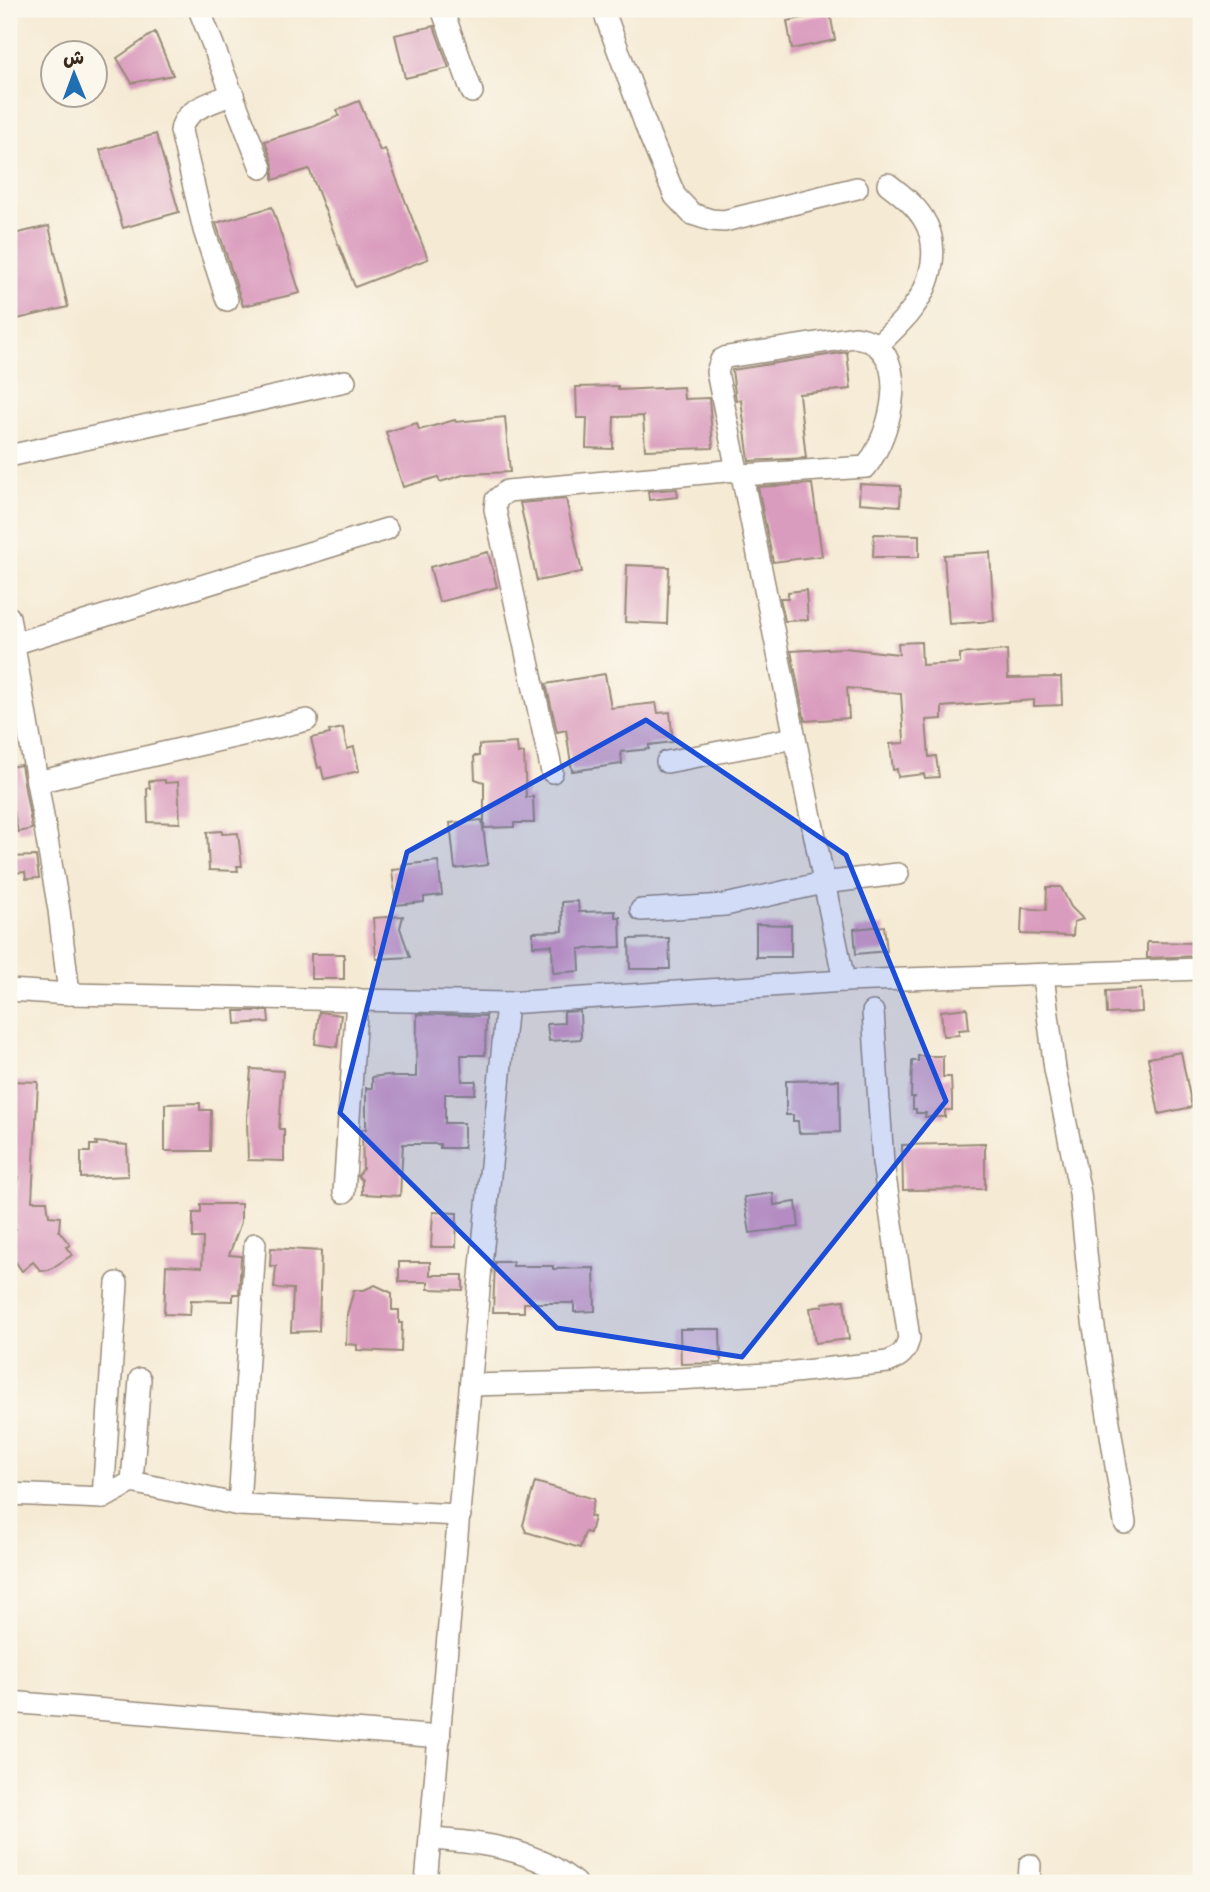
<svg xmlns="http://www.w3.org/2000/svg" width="1210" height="1892" viewBox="0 0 1210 1892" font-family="Kalam,'Playpen Sans Arabic',sans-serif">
<rect width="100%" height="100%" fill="#fbf7ec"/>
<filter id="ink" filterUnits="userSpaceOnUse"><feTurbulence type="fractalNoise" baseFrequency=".0143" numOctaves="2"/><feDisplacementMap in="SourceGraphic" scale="14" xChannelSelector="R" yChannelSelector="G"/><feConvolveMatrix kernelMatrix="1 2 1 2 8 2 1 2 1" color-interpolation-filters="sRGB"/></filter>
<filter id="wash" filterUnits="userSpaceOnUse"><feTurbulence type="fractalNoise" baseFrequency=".00686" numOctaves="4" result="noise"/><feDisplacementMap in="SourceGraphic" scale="28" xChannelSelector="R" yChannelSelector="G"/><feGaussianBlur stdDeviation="1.57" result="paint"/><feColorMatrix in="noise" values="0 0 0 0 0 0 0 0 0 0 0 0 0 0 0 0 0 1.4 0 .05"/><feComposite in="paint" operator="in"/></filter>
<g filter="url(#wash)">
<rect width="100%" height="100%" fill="#f5ead4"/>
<g id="blocks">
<g fill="#da9cbe">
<path d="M 830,13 L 835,40 L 792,49 L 787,21 Z"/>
<path d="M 434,26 L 449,68 L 405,78 L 395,35 Z"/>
<path d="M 155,32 L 173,75 L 132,83 L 117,58 Z"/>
<path d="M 359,101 L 380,151 L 385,149 L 428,259 L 355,287 L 309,169 L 273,180 L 273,164 L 265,141 L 312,127 L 339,116 L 337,110 Z"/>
<path d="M 156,134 L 179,212 L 123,228 L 100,150 Z"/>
<path d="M 272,207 L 300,293 L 243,306 L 216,223 Z"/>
<path d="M 49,226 L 68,307 L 9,321 L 9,235 Z"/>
<path d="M 847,352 L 851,389 L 799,394 L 806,458 L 749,461 L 741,400 L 736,401 L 732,370 Z"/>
<path d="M 618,386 L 618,390 L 683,387 L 684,399 L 709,398 L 713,448 L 645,450 L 643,416 L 614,417 L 613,449 L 586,448 L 587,418 L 577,418 L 576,387 Z"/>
<path d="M 505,417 L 510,472 L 466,474 L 440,482 L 438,477 L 403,487 L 386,432 L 417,423 L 419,430 L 455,420 L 456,422 Z"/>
<path d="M 812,484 L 822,556 L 773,562 L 758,487 Z"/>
<path d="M 860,484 L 901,486 L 900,506 L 859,503 Z"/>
<path d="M 677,489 L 678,497 L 649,500 L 648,491 Z"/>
<path d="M 566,499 L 582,572 L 537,581 L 520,503 Z"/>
<path d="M 874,534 L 919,535 L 919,557 L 873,557 Z"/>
<path d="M 488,552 L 497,587 L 439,602 L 430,567 Z"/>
<path d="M 990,552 L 994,621 L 949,624 L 944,555 Z"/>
<path d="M 627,565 L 669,567 L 667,624 L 625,622 Z"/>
<path d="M 806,590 L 808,620 L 785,621 L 780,598 L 788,598 L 788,592 Z"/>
<path d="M 921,642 L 922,665 L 960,663 L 960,654 L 1007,650 L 1008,678 L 1061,677 L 1062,705 L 1034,706 L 1034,700 L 942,707 L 942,719 L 926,720 L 929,757 L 936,756 L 939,777 L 925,778 L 924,774 L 898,777 L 897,769 L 893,770 L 890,744 L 904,743 L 904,739 L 901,694 L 847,688 L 849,718 L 805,721 L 791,651 L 844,648 L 899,654 L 898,643 Z"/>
<path d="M 605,674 L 611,708 L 656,703 L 658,713 L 670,712 L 673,742 L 649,745 L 649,749 L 621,752 L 622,764 L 572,771 L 566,730 L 557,732 L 546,684 Z"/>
<path d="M 343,728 L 347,749 L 354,747 L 359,771 L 324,779 L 321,767 L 318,768 L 311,738 L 330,734 L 329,731 Z"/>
<path d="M 517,743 L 518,754 L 524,753 L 526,797 L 533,797 L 534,823 L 514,823 L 514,827 L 484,828 L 484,782 L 475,779 L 474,756 L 479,756 L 479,745 Z"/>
<path d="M 21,765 L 32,829 L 18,832 L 14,812 L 9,813 L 9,767 Z"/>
<path d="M 165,780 L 165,783 L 178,782 L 180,823 L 148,822 L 147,788 L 150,788 L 149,781 Z"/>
<path d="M 482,820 L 488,865 L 455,869 L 450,823 Z"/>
<path d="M 222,831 L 222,834 L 238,833 L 242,866 L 237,866 L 238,871 L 209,870 L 207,832 Z"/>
<path d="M 36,856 L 39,878 L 26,879 L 25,872 L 9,873 L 9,857 Z"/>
<path d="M 438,861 L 442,895 L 424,897 L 424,902 L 396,905 L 392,870 L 402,869 L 402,865 Z"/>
<path d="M 1047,887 L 1061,887 L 1071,907 L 1083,919 L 1074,922 L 1073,936 L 1021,934 L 1022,908 L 1046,910 Z"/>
<path d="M 578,901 L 579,912 L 615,911 L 615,917 L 620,917 L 621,947 L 579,949 L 580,971 L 553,973 L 552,945 L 533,946 L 533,932 L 563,931 L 562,902 Z"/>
<path d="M 403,916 L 400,928 L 410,957 L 376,959 L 373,918 Z"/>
<path d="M 756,924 L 791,925 L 791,957 L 756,957 Z"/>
<path d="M 884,926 L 887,951 L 856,954 L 854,929 Z"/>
<path d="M 669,938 L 670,969 L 630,969 L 629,939 Z"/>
<path d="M 1147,942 L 1201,943 L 1201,956 L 1147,958 Z"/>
<rect x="311" y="954" width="33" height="25"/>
<path d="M 1141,989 L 1142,1012 L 1107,1014 L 1106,991 Z"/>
<path d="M 967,1008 L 969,1029 L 959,1030 L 959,1035 L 943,1036 L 941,1011 Z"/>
<path d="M 235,1011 L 268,1011 L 269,1022 L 236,1024 Z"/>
<path d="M 580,1011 L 581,1039 L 549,1041 L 547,1024 L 564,1023 L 564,1012 Z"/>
<path d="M 319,1012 L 341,1015 L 337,1047 L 315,1044 Z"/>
<path d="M 417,1014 L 486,1016 L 485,1055 L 461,1055 L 462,1081 L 476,1081 L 475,1094 L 445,1094 L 445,1123 L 464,1123 L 464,1148 L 440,1148 L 440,1144 L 403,1144 L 400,1196 L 362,1194 L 362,1180 L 358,1176 L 363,1169 L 362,1129 L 366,1129 L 366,1088 L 372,1088 L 372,1077 L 388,1075 L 394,1077 L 416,1077 Z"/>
<path d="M 1181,1052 L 1192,1107 L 1159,1114 L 1148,1058 Z"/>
<path d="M 918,1056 L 943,1056 L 943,1077 L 951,1077 L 952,1097 L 952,1110 L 945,1110 L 945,1117 L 925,1117 L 926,1113 L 916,1113 L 916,1109 L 913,1109 L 913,1098 L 916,1097 L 911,1097 L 912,1061 L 918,1061 Z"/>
<path d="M 251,1069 L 283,1071 L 279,1129 L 284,1129 L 284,1161 L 248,1160 L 247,1119 Z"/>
<path d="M 839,1080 L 840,1132 L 799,1133 L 798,1121 L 793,1121 L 793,1115 L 786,1115 L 786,1081 Z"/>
<path d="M 11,1081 L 38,1082 L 32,1201 L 47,1201 L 49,1216 L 60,1217 L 59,1231 L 70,1245 L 66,1247 L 72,1255 L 49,1270 L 41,1271 L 33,1262 L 22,1271 L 9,1252 L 9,1234 L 16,1229 L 9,1217 L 13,1212 L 19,1177 L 16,1177 L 16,1173 L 9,1173 L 9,1090 L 11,1090 Z"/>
<path d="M 200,1103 L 200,1110 L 211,1110 L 210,1151 L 165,1151 L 165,1104 Z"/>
<path d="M 96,1142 L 127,1145 L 128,1176 L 81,1178 L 81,1152 L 90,1152 L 90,1145 L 97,1145 Z"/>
<path d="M 985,1143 L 985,1189 L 903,1190 L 902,1145 Z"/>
<path d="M 773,1193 L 774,1205 L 796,1202 L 799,1227 L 750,1233 L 744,1197 Z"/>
<path d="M 201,1204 L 241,1204 L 241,1222 L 229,1255 L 241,1256 L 239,1294 L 233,1294 L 233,1301 L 191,1300 L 190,1315 L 164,1314 L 166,1265 L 202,1267 L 203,1238 L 193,1238 L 193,1213 L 201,1213 Z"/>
<path d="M 433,1212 L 457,1213 L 456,1247 L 431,1247 Z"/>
<path d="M 271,1248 L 321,1251 L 319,1331 L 291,1332 L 293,1289 L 274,1288 L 276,1266 L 270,1266 Z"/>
<path d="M 399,1262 L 430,1262 L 430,1275 L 463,1275 L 463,1290 L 428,1289 L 428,1282 L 399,1282 Z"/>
<path d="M 495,1262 L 513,1262 L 513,1266 L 553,1266 L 553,1269 L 594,1268 L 595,1311 L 574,1312 L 574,1303 L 524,1303 L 524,1312 L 493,1312 Z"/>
<path d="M 375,1285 L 392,1293 L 392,1310 L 399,1310 L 399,1323 L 402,1323 L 401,1352 L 357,1350 L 357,1345 L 346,1344 L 347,1314 L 354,1290 L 364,1290 Z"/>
<path d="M 844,1300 L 849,1339 L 815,1343 L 810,1308 L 823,1306 L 822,1303 Z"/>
<path d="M 680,1329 L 720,1329 L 721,1363 L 681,1364 Z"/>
<path d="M 535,1482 L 594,1499 L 590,1516 L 594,1517 L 590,1533 L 585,1532 L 580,1548 L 526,1532 L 523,1525 Z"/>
</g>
</g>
</g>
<g filter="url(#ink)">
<use href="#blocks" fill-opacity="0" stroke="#988a79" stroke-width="2"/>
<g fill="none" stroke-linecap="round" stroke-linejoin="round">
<defs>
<g id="street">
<path d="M 199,9 L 261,168"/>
<path d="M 442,9 L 472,92"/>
<path d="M 603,9 L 649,134 L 675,196 L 692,214 L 711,220 L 724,221 L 857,188"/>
<path d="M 227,300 L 204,230 L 181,131 C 184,108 215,102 233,94"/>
<path d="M 879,344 C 890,333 903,322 912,309 C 932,284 941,246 923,218 C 914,204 901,194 888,184"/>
<path d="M 9,456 L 345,381"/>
<path d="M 742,475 L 866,467 C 892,434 915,345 855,337 L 727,357 L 721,360 L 717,372 L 737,470 L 742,475 L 844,981"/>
<path d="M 9,617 L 59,910 L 69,994"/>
<path d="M 13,644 L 387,529"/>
<path d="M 667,762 L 794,738"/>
<path d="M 552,772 L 495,509 L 496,500 L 507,491 L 737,470"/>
<path d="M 37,782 L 307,720"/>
<path d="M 641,910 L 725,905 L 823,883 L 898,874"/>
<path d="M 1043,976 L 1055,1069 L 1080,1193 L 1093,1321 L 1125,1523"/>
<path d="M 9,990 L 69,994 L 507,1003 L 844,981 L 1201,969"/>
<path d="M 344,1192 L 357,999"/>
<path d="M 471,1385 L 658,1380 L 785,1373 L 888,1362 C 901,1356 906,1352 909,1338 L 883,1163 L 873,1012"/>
<path d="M 132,1482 L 140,1379"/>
<path d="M 9,1494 L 103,1498 L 132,1482 L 239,1505 L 460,1515"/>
<path d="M 103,1498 L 117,1283"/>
<path d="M 239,1505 L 255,1244"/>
<path d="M 9,1702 L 440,1737"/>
<path d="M 430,1839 C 481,1842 536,1849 575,1883"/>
<path d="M 426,1883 L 481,1266 L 507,1003"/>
<path d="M 1029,1883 L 1030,1865"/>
</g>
</defs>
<use href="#street" stroke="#988a79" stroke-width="24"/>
<use href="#street" stroke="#fff" stroke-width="21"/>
</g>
</g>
<path fill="#1d4ed8" fill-opacity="0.2" stroke="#1d4ed8" stroke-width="5" stroke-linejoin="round" d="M 646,720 L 846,855 L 946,1101 L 742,1357 L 557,1328 L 340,1113 L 407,852 Z"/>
<rect width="1210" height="1892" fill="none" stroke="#fbf7ec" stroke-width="35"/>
<g transform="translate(74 74) rotate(359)"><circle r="33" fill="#fbf7ec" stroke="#aea59a" stroke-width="2"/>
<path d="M0-5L12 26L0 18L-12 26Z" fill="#1f6fb2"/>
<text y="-10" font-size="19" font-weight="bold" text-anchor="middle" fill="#3b2a1e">ش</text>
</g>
</svg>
